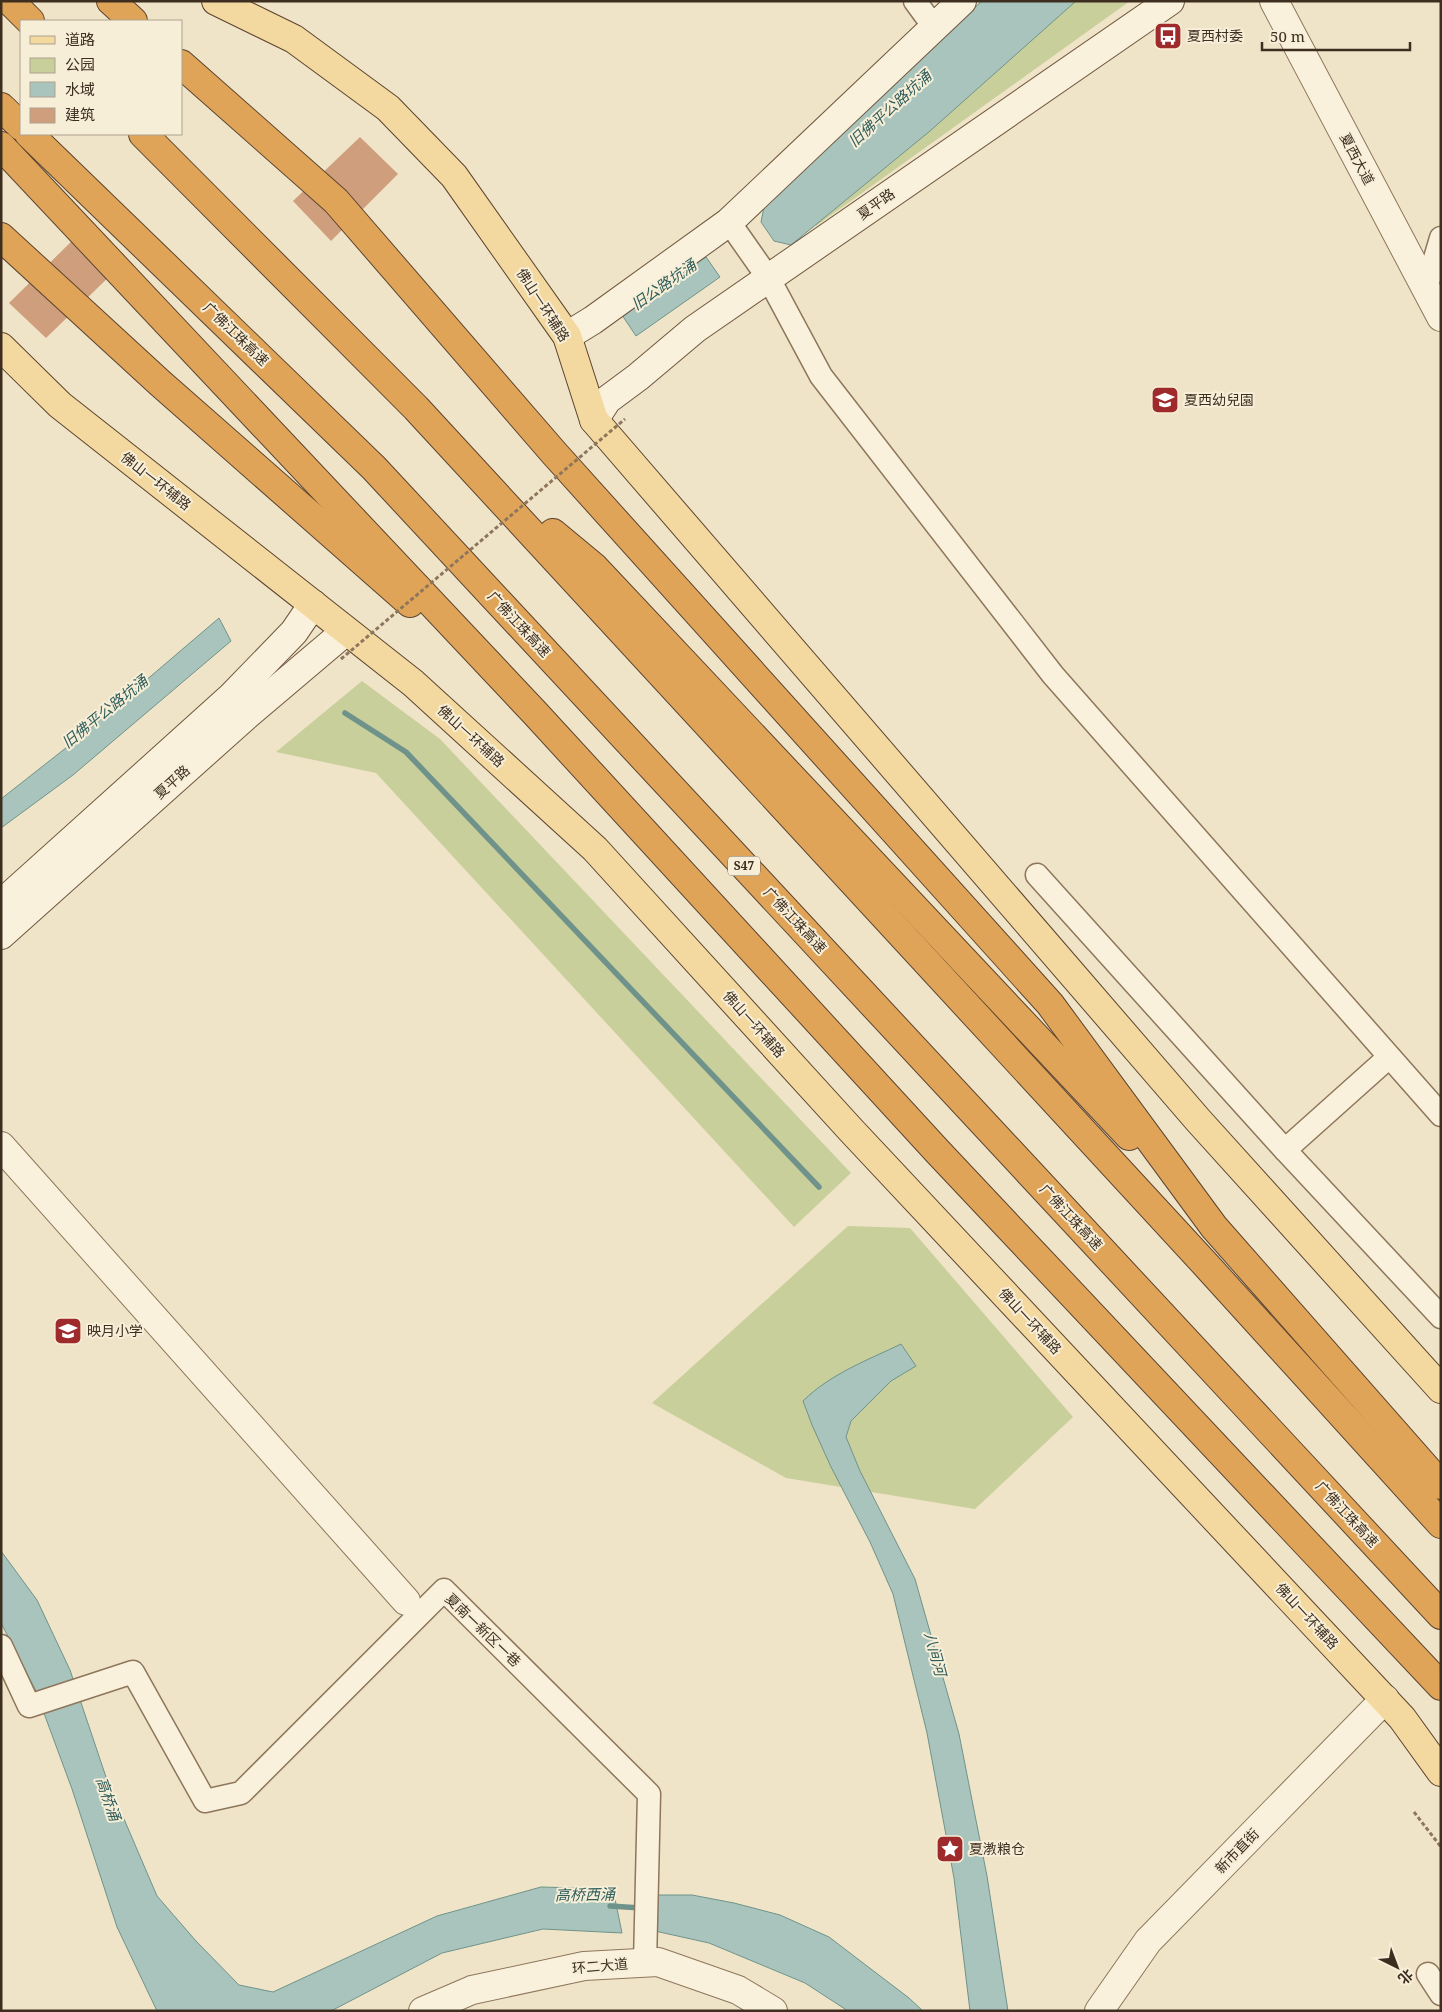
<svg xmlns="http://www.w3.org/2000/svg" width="1442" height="2012" viewBox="0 0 1442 2012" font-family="'Noto Serif','Noto Sans SC',serif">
<rect width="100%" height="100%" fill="#f0e4c8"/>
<g fill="#c9cf9b">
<path d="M 981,1 L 1130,1 L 816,226 L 784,191 Z"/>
<path d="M 362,681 L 440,739 L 851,1173 L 794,1227 L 376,773 L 276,752 Z"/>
<path d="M 848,1226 L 910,1228 L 1073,1417 L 975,1509 L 786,1478 L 652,1403 Z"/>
</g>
<g fill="#a9c4bc" stroke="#6f938a">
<path d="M 982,1 L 1076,1 L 930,131 L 791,245 L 774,241 L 761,222 L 766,197 Z"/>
<path d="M 706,257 L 720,277 L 636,336 L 622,315 Z"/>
<path d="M 219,618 L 231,641 L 73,775 L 1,828 L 1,799 L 76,740 Z"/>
<path d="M 901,1344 L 916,1366 L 891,1381 L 851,1421 L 846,1437 L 860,1471 L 915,1579 L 959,1734 L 987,1876 L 1008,2011 L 970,2011 L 954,1878 L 927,1733 L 893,1594 L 870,1542 L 831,1467 L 812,1425 L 803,1401 C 830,1374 868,1360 901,1344 Z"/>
<path d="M 1,1551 L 37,1600 L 70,1670 L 106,1777 L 157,1896 L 196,1941 L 239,1985 L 273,1992 L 437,1916 L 541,1887 L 613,1889 L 622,1933 L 543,1929 L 442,1953 L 331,2011 L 157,2011 L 117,1927 L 72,1789 L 35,1689 L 1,1623 Z"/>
<path d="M 653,1895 L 692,1895 L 734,1903 L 780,1915 L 829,1937 L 909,1998 L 923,2011 L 848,2011 L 805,1983 L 709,1943 L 655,1931 Z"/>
</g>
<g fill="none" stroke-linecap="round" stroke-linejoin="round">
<g stroke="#6f938a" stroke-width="5.5">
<path d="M 345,713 L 406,752 L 819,1187"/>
<path d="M 610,1906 L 641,1908"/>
</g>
</g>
<g fill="#cf9f7d">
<path d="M 360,137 L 398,174 L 331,241 L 293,201 Z"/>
<path d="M 79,234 L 115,271 L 46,338 L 9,303 Z"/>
</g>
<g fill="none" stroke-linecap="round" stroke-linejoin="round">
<defs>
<g id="minor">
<path d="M 915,1 L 934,27"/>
<path d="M 729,222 L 769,279 L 821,376 L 1053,675 L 1441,1115"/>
<path d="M 1426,289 L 1441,238"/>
<path d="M 1037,875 L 1285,1150 L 1441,1317"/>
<path d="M 1285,1150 L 1389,1057"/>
<path d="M 1,1646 L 29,1706 L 133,1672 L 205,1801 L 241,1793 L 444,1590 L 649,1794 L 645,1963"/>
<path d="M 1428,1974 L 1441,1994"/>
</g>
<g id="tertiary">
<path d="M 1274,1 L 1441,317"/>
<path d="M 1,1146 L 406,1601"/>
<path d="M 423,2011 L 472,1990 L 584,1966 L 658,1962 L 738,1990 L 773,2011"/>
<path d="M 1099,2011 L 1148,1941 L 1385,1699"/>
</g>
<g id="secondary">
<path d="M 567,336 L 593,320 L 729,222 L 962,1"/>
<path d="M 594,420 L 607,400 L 638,377 L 695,329 L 1170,1"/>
<path d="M 1,904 L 231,697 L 294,632 L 313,604"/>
<path d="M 1,935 L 248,714 L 346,631"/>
</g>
<g id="primary">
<path d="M 216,1 L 294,39 L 388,108 L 454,176 L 567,336 L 594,420 L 1198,1120 L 1441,1389"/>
<path d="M 1,347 L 60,405 L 413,683 L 595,849 L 850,1129 L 1402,1718 L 1441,1772"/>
</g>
<g id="motorway">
<path d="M 10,1 L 30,21"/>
<path d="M 111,1 L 133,21"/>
<path d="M 181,64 L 336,201 L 554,453 L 1050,1004 L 1214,1227 L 1441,1485"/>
<path d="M 1,107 L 21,126"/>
<path d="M 29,134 L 374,468 L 1441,1615"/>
<path d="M 143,134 L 416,408 L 1207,1266 L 1441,1524"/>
<path d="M 1,146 L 535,713 L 938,1152 L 1441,1686"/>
<path d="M 1,237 L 160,383 L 410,603"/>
<path d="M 553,533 L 594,567 L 1129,1136"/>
</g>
</defs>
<use href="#minor" stroke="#8d765c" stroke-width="25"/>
<use href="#tertiary" stroke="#8d765c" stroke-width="30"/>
<use href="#secondary" stroke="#6f573f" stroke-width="30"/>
<use href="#primary" stroke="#5b4430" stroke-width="30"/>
<use href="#motorway" stroke="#5b4430" stroke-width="30"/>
<path stroke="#8d765c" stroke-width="3" stroke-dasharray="4 2.5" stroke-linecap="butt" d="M 1414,1812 L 1441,1847"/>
<use href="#minor" stroke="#faf1dc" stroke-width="22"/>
<use href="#tertiary" stroke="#faf1dc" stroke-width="28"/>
<use href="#secondary" stroke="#faf1dc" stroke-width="28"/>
<use href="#primary" stroke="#f3d9a0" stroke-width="28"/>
<use href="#motorway" stroke="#e0a458" stroke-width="28"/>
<path stroke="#8d765c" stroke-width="3" stroke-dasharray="4 2.5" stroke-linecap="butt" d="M 341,659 L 625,419"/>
</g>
<defs>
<symbol id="bus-square" viewBox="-11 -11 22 22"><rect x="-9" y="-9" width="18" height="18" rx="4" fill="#9e2a2b" stroke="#f7eed8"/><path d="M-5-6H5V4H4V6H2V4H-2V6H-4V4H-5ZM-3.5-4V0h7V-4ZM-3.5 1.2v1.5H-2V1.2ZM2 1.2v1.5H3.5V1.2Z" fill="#fff"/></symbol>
<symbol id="school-square" viewBox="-11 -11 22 22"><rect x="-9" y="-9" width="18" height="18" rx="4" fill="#9e2a2b" stroke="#f7eed8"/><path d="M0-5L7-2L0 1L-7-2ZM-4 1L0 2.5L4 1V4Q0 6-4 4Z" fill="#fff"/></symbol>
<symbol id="sight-square" viewBox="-11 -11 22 22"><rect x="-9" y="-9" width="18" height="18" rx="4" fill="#9e2a2b" stroke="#f7eed8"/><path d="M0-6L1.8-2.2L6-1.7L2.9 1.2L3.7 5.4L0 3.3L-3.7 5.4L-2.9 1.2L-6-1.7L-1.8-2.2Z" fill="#fff"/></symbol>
</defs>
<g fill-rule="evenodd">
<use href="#bus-square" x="1152" y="20" width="32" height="32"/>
<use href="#school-square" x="1149" y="384" width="32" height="32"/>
<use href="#school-square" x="52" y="1315" width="32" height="32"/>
<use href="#sight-square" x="934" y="1833" width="32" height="32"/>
</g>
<g text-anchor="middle" stroke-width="4" stroke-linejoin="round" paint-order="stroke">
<rect fill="#f7eed8" stroke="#756857" stroke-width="1" x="728" y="856.5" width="32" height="19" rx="4"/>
<g font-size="12" font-weight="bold" fill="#3d2e20">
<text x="744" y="870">S47</text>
</g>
<g font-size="14" fill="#3d2e20" stroke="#f7eed8" text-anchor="start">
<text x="1187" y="41">夏西村委</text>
<text x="1184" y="405">夏西幼兒園</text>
<text x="87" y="1336">映月小学</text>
<text x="969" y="1854">夏漖粮仓</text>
</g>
<g font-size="14" fill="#3d2e20" stroke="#f7eed8">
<text transform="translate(1357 159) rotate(62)" y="5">夏西大道</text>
<text transform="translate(876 204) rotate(-35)" y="5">夏平路</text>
<text transform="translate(543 305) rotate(57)" y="5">佛山一环辅路</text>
<text transform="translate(236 334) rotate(44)" y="5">广佛江珠高速</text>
<text transform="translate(156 481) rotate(38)" y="5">佛山一环辅路</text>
<text transform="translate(519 624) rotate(47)" y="5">广佛江珠高速</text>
<text transform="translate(471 736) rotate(42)" y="5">佛山一环辅路</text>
<text transform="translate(172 782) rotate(-42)" y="5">夏平路</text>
<text transform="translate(795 920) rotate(47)" y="5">广佛江珠高速</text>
<text transform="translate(754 1024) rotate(48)" y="5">佛山一环辅路</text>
<text transform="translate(1071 1217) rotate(47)" y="5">广佛江珠高速</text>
<text transform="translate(1030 1321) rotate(47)" y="5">佛山一环辅路</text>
<text transform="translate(1347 1514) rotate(47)" y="5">广佛江珠高速</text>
<text transform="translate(1307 1616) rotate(47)" y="5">佛山一环辅路</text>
<text transform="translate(483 1630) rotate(44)" y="5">夏南一新区一巷</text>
<text transform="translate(1237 1851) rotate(-46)" y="5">新市直街</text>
<text transform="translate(600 1966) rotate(-5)" y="5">环二大道</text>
</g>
<g font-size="15" font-style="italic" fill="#2f5d5a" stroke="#f7eed8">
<text transform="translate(890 109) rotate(-42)" y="5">旧佛平公路坑涌</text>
<text transform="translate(664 285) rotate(-35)" y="5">旧公路坑涌</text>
<text transform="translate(105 712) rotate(-39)" y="5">旧佛平公路坑涌</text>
<text transform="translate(935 1654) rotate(75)" y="5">八间河</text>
<text transform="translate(108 1799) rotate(71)" y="5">高桥涌</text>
<text transform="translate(585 1895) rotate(-1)" y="5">高桥西涌</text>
</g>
</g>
<rect width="1442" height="2012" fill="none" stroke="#3d2e20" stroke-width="5"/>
<rect x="20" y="20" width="162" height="115" fill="#f7eed8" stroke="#ada18e"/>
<rect x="30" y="36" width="25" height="8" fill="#f3d9a0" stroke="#ada18e"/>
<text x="65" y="45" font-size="15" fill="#3d2e20">道路</text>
<rect x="30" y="58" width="25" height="15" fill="#c9cf9b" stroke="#ada18e"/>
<text x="65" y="70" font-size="15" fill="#3d2e20">公园</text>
<rect x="30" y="82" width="25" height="15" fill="#a9c4bc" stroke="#ada18e"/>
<text x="65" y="95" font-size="15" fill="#3d2e20">水域</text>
<rect x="30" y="108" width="25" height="15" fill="#cf9f7d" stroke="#ada18e"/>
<text x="65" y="120" font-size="15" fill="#3d2e20">建筑</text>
<g transform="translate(1397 1967) rotate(138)" stroke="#f7eed8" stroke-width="4" paint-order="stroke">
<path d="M0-4L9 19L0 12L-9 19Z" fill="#3d2e20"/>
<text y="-8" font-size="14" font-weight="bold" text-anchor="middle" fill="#3d2e20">北</text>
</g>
<path d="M1262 42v8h148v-8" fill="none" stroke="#3d2e20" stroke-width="2.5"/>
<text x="1270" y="42" font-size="15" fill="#3d2e20" stroke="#f7eed8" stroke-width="4" paint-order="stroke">50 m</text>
</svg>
